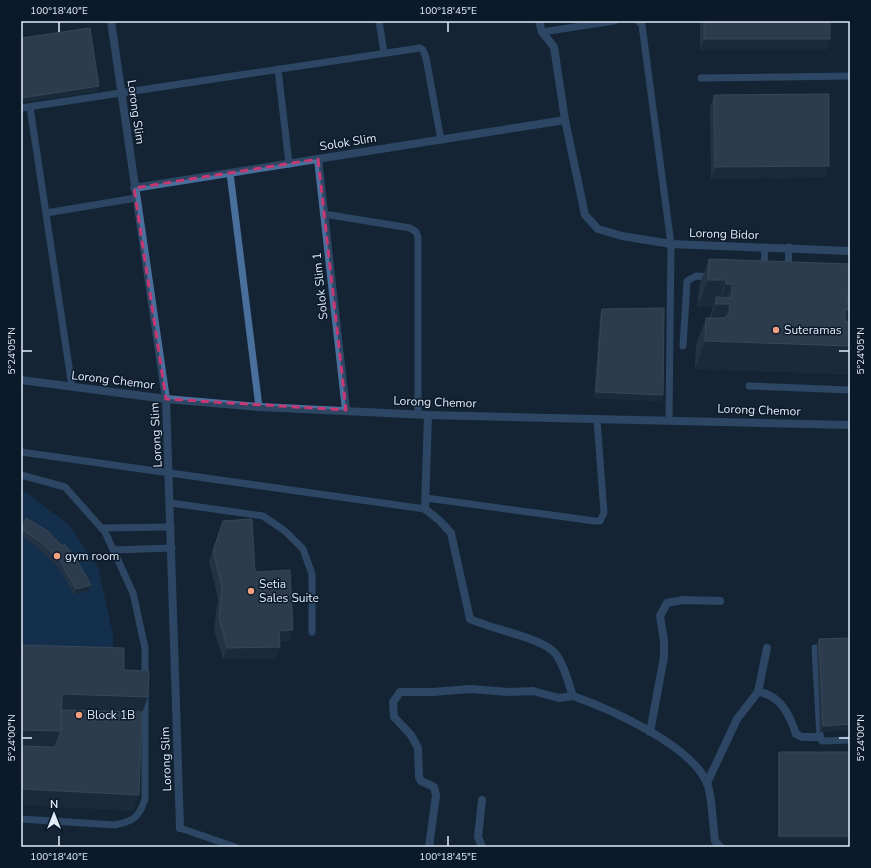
<svg xmlns="http://www.w3.org/2000/svg" width="871" height="868" viewBox="0 0 871 868" font-family="'Nunito Sans',sans-serif">
<rect width="100%" height="100%" fill="#142435"/>
<path fill="#153d67" d="M 21,491 L 25,492 L 68,524 L 98,567 L 113,635 L 113,680 L 21,678 Z"/>
<g fill="none" stroke-linecap="round" stroke-linejoin="round">
<g stroke="#49709d" stroke-width="7">
<path d="M 379,21 L 384,53"/>
<path d="M 638,21 L 642,25 L 671,244 L 669,420"/>
<path d="M 542,32 L 614,21"/>
<path d="M 278,69 L 289,164"/>
<path d="M 701,78 L 850,76"/>
<path d="M 30,107 L 72,387"/>
<path d="M 21,108 L 420,48 L 423,50 L 426,58 L 441,140"/>
<path d="M 230,173 L 259,407"/>
<path d="M 46,213 L 136,198"/>
<path d="M 324,214 L 410,228 L 416,232 L 418,237 L 418,414"/>
<path d="M 764,270 L 765,247"/>
<path d="M 788,271 L 789,247"/>
<path d="M 683,346 L 687,281 L 696,276 L 712,277"/>
<path d="M 749,386 L 850,390"/>
<path d="M 21,452 L 425,509"/>
<path d="M 21,475 L 65,487 L 105,532 L 133,593 L 145,648 L 145,681"/>
<path d="M 426,498 L 595,521 L 600,521 L 604,513 L 597,420"/>
<path d="M 171,503 L 263,516 L 285,531 L 303,549 L 312,574 L 312,632"/>
<path d="M 102,528 L 171,527"/>
<path d="M 113,550 L 172,548"/>
<path d="M 815,648 L 820,737 L 822,741 L 850,740"/>
<path d="M 21,819 L 115,825 C 133,821 139,818 145,799 L 145,695"/>
<path d="M 180,828 L 235,847"/>
</g>
<g stroke="#49709d" stroke-width="8">
<path d="M 111,21 L 166,399 L 180,828"/>
<path d="M 539,21 L 542,32 L 554,47 L 565,120 L 585,215 L 598,229 L 622,236 L 671,244 L 850,251"/>
<path d="M 318,159 L 346,410"/>
<path d="M 134,188 L 565,120"/>
<path d="M 21,380 L 166,399 L 259,407 L 428,415 L 850,425"/>
<path d="M 428,415 L 425,509 L 440,521 L 451,533 L 470,619 C 491,629 540,637 555,653 C 564,664 568,682 573,696 C 610,709 691,745 707,783 C 712,794 713,827 715,841 L 720,847"/>
<path d="M 758,692 C 779,694 790,715 796,734 L 802,737 L 820,737"/>
<path d="M 650,732 L 664,657 L 664,641 L 660,616 L 667,603 L 683,600 L 720,601"/>
<path d="M 707,783 L 737,719 L 758,692 L 767,648"/>
<path d="M 482,800 L 478,837 L 482,847"/>
<path d="M 429,847 L 436,795 L 434,787 L 421,781 L 419,777 L 418,748 L 411,735 L 394,717 L 393,702 L 400,692 L 433,692 L 470,689 L 509,692 L 533,691 L 559,698 L 573,696"/>
</g>
</g>
<g fill="#374659">
<path d="M 700,21 L 830,21 L 830,39 L 826,50 L 700,50 Z"/>
<path d="M 714,95 L 829,166 L 825,177 L 711,179 L 710,107 Z"/>
<path d="M 709,259 L 850,264 L 850,374 L 695,369 L 696,345 L 706,318 L 709,318 L 713,307 L 698,307 L 699,286 Z"/>
<path d="M 602,309 L 663,395 L 661,401 L 594,398 L 600,315 Z"/>
<path d="M 26,518 L 91,585 L 88,591 L 74,595 L 58,567 L 39,549 L 21,535 L 21,531 Z"/>
<path d="M 223,521 L 255,572 L 289,641 L 280,642 L 280,647 L 276,659 L 223,659 L 214,630 L 218,598 L 209,562 Z"/>
<path d="M 819,639 L 850,730 L 820,732 L 817,645 Z"/>
<path d="M 779,752 L 850,752 L 778,839 L 778,755 Z"/>
</g>
<g fill="#213143">
<path d="M 704,39 L 830,39 L 826,50 L 700,50 Z"/>
<path d="M 99,86 L 97,92 L 21,103 L 21,98 Z"/>
<path d="M 829,166 L 825,177 L 711,179 L 715,167 Z"/>
<path d="M 708,280 L 726,280 L 718,304 L 719,304 L 726,284 L 732,284 L 725,304 L 730,304 L 720,331 L 706,331 L 716,304 L 716,297 L 713,307 L 698,307 Z"/>
<path d="M 848,293 L 850,293 L 850,325 L 845,338 L 841,320 Z"/>
<path d="M 705,341 L 850,346 L 850,374 L 695,369 Z"/>
<path d="M 596,392 L 663,395 L 661,401 L 594,398 Z"/>
<path d="M 91,585 L 88,591 L 74,595 L 76,589 Z"/>
<path d="M 293,630 L 289,641 L 275,642 L 279,631 Z"/>
<path d="M 280,647 L 276,659 L 223,659 L 227,648 Z"/>
<path d="M 62,694 L 148,697 L 136,729 L 56,726 Z"/>
<path d="M 850,724 L 850,730 L 820,732 L 823,726 Z"/>
<path d="M 21,730 L 61,731 L 49,763 L 21,762 Z"/>
<path d="M 21,789 L 139,795 L 133,811 L 21,805 Z"/>
<path d="M 779,836 L 850,836 L 850,839 L 778,839 Z"/>
</g>
<g fill="#49586a" stroke="#616f81">
<rect x="704" y="21" width="126" height="18"/>
<path d="M 90,28 L 99,86 L 21,98 L 21,38 Z"/>
<path d="M 829,94 L 829,166 L 715,167 L 714,95 Z"/>
<path d="M 709,259 L 850,264 L 850,293 L 848,293 L 848,302 L 850,302 L 850,310 L 845,310 L 845,321 L 848,322 L 849,325 L 850,325 L 850,346 L 705,341 L 706,318 L 725,318 L 726,316 L 729,316 L 730,304 L 716,304 L 716,297 L 732,298 L 732,284 L 726,284 L 726,280 L 708,280 Z"/>
<path d="M 664,308 L 663,395 L 596,392 L 602,309 Z"/>
<path d="M 26,518 L 48,531 L 61,545 L 65,545 L 74,555 L 91,585 L 76,589 L 60,561 L 42,543 L 22,529 Z"/>
<path d="M 252,519 L 255,572 L 290,570 L 293,630 L 279,631 L 280,647 L 227,648 L 219,618 L 222,587 L 213,551 L 223,521 Z"/>
<path d="M 850,638 L 850,724 L 823,726 L 819,639 Z"/>
<path d="M 22,645 L 124,648 L 124,670 L 149,671 L 148,697 L 62,694 L 61,731 L 21,730 Z"/>
<path d="M 61,710 L 142,712 L 139,795 L 21,789 L 21,746 L 55,747 L 61,731 Z"/>
<rect x="779" y="752" width="71" height="84"/>
</g>
<path d="M0 0H871V868H0ZM 318,159 L 346,410 L 166,399 L 134,188 Z" fill="#142435" fill-opacity=".55" fill-rule="evenodd"/>
<path fill="none" stroke="#c73873" stroke-width="3" stroke-dasharray="8 5" stroke-linejoin="round" d="M 318,159 L 346,410 L 166,399 L 134,188 Z"/>
<path fill="none" stroke="#e2ecf9" stroke-width="1.5" d="M 59,22 L 59,32M 448,22 L 448,32M 22,351 L 32,351M 839,351 L 849,351M 22,738 L 32,738M 839,738 L 849,738M 59,836 L 59,846M 448,836 L 448,846"/>
<g fill="#f2a07f" stroke="#0b1a2b" stroke-width="1.5">
<circle cx="776" cy="330" r="4"/>
<circle cx="57" cy="556" r="4"/>
<circle cx="251" cy="591" r="4"/>
<circle cx="79" cy="715" r="4"/>
</g>
<g text-anchor="middle" stroke-width="3" stroke-linejoin="round" paint-order="stroke">
<g font-size="12" fill="#e2ecf9" stroke="#0b1a2b">
<text transform="translate(136 112) rotate(82)" y="4">Lorong Slim</text>
<text transform="translate(348 142) rotate(-9)" y="4">Solok Slim</text>
<text transform="translate(724 234) rotate(2)" y="4">Lorong Bidor</text>
<text transform="translate(320 286) rotate(-96)" y="4">Solok Slim 1</text>
<text transform="translate(113 380) rotate(7)" y="4">Lorong Chemor</text>
<text transform="translate(435 402) rotate(2)" y="4">Lorong Chemor</text>
<text transform="translate(759 410) rotate(2)" y="4">Lorong Chemor</text>
<text transform="translate(156 435) rotate(-93)" y="4">Lorong Slim</text>
<text transform="translate(166 759) rotate(-92)" y="4">Lorong Slim</text>
</g>
<g font-size="12" fill="#e2ecf9" stroke="#0b1a2b" text-anchor="start">
<text x="784" y="334">Suteramas</text>
<text x="65" y="560">gym room</text>
<text x="259" y="588">Setia<tspan x="259" dy="14">Sales Suite</tspan></text>
<text x="87" y="719">Block 1B</text>
</g>
</g>
<rect width="871" height="868" fill="none" stroke="#0b1a2b" stroke-width="44"/>
<g transform="translate(54 814)" stroke="#0b1a2b" stroke-width="3" paint-order="stroke">
<path d="M0-3L7 15L0 10L-7 15Z" fill="#e2ecf9"/>
<text y="-6" font-size="11" font-weight="bold" text-anchor="middle" fill="#e2ecf9">N</text>
</g>
<rect x="22" y="22" width="827" height="824" fill="none" stroke="#e2ecf9" stroke-width="1.5"/>
<g font-size="10" text-anchor="middle" fill="#e2ecf9">
<text x="59" y="14">100°18'40"E</text>
<text x="448" y="14">100°18'45"E</text>
<text transform="translate(11 351) rotate(-90)" y="4">5°24'05"N</text>
<text transform="translate(860 351) rotate(-90)" y="4">5°24'05"N</text>
<text transform="translate(11 738) rotate(-90)" y="4">5°24'00"N</text>
<text transform="translate(860 738) rotate(-90)" y="4">5°24'00"N</text>
<text x="59" y="860">100°18'40"E</text>
<text x="448" y="860">100°18'45"E</text>
</g>
</svg>
